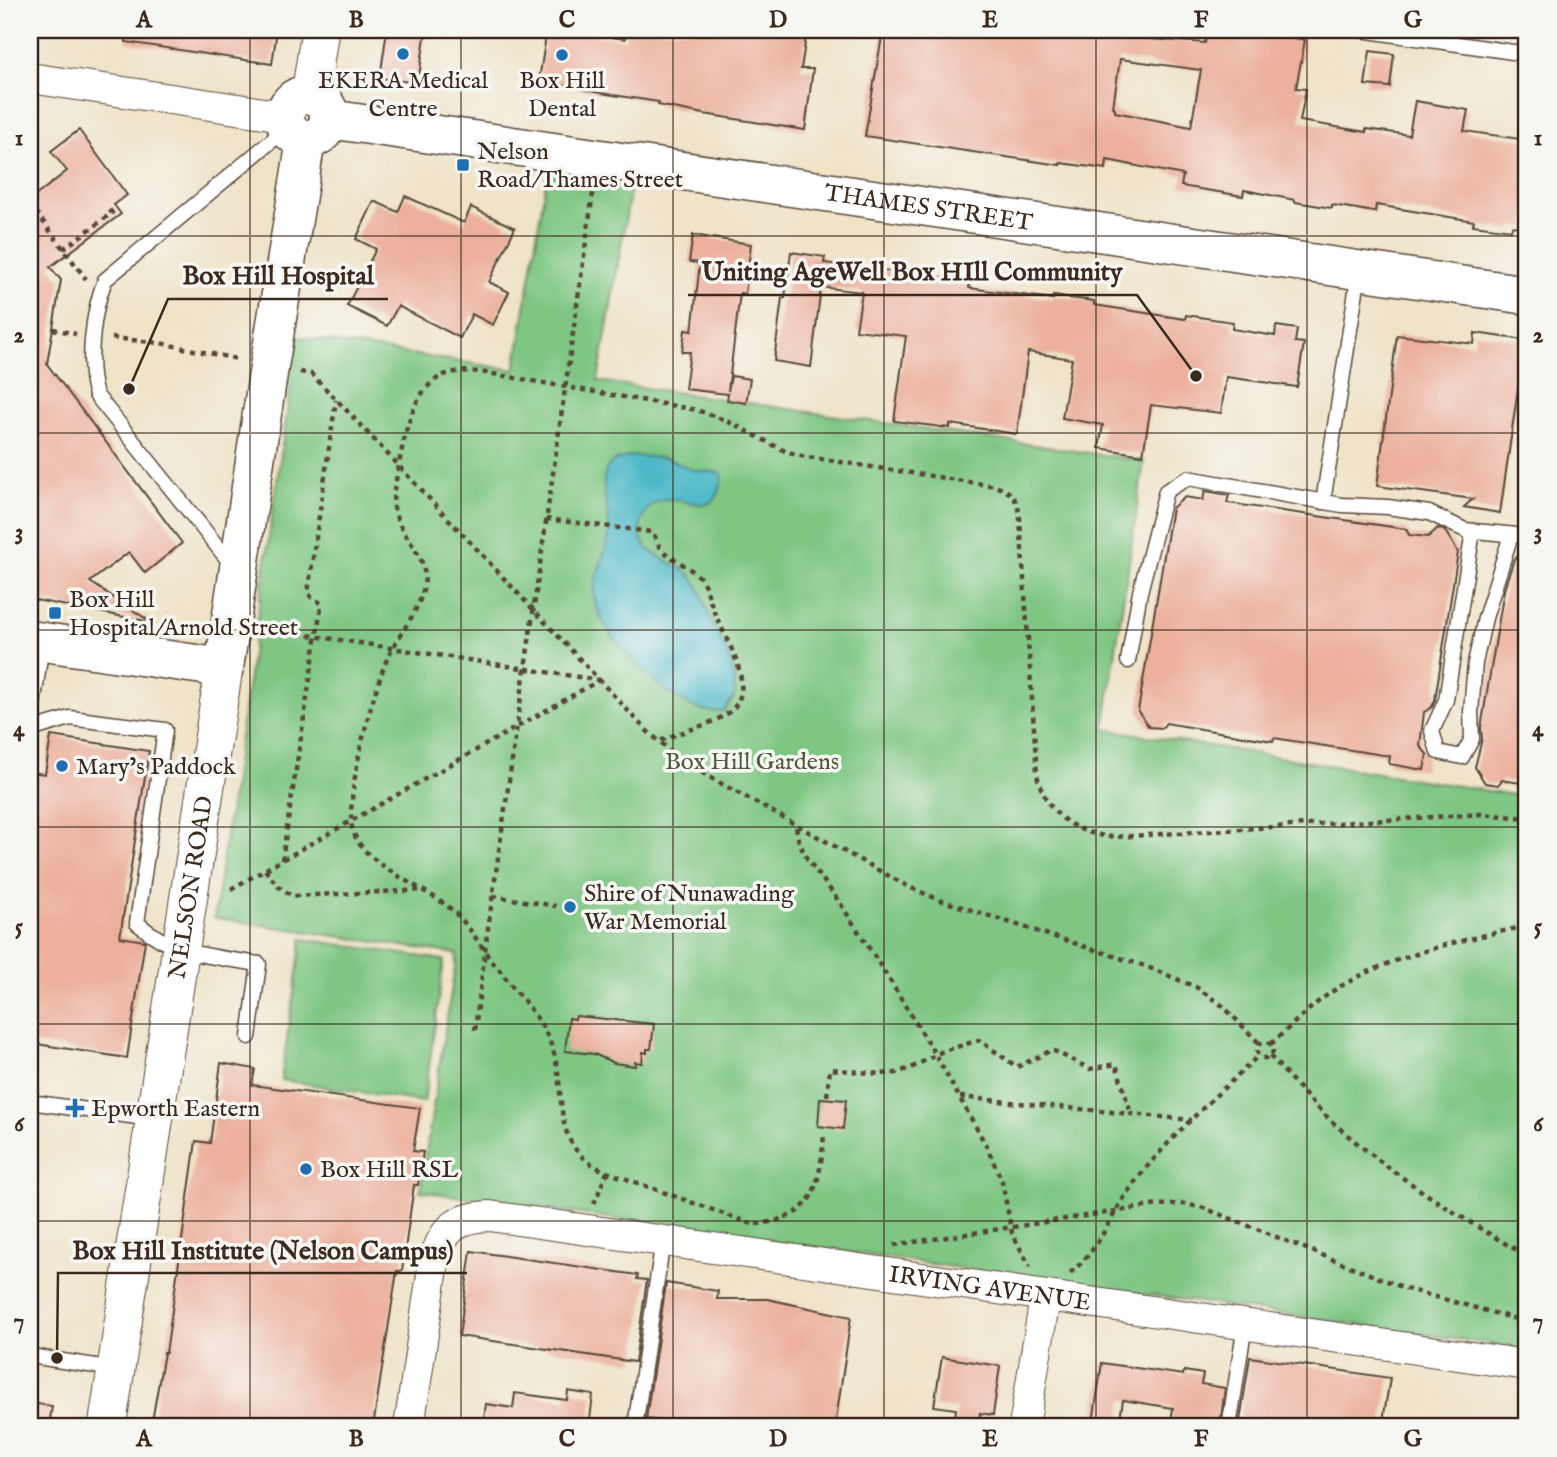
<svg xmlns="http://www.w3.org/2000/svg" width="1557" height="1457" viewBox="0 0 1557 1457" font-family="'IM FELL English',serif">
<rect width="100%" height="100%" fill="#f6f6f2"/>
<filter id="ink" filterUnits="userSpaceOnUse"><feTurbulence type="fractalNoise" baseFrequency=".0143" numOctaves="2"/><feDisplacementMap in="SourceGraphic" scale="14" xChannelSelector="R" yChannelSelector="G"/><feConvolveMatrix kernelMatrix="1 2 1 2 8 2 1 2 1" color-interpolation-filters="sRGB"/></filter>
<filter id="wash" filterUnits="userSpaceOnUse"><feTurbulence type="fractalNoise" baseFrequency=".00686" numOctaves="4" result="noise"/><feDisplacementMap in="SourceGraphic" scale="28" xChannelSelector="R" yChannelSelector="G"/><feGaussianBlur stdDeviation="1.57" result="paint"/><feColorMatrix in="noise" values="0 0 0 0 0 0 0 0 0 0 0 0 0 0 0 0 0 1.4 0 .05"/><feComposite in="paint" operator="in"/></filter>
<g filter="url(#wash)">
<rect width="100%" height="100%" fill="#efe3c8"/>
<g fill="#7ec682" stroke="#5c7850" stroke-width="2">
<path d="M 547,174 L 631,187 L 598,381 L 1144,461 L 1104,729 L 1527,797 L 1527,1349 L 420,1191 L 457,954 L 214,918 L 291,385 L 281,375 L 283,356 L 296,351 L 298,337 L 515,370 Z"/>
<path d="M 302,939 L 444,960 L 424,1102 L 281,1080 Z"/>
</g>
<path fill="#4db9c8" stroke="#447273" stroke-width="2" d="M 636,456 L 666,458 L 694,470 L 722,473 C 720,537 672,477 647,510 C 642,517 639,527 641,536 C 644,556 677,562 690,575 C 703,588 703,602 710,618 C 723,644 739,667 734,698 L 723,711 C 682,721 607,642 596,606 C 588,580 607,558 609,533 C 611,512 598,489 607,468 C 611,459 627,457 636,456 Z"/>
<g id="blocks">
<g fill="#ecb09d" fill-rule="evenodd">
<path d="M 127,30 L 277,30 L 272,64 L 126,42 Z"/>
<path d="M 387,30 L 426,30 L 418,83 L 380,78 Z"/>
<path d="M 547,30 L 584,30 L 583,33 L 625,39 L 627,30 L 807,30 L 801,69 L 813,69 L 805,130 L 704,114 L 658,105 L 659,102 L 600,93 L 539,80 Z"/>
<path d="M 883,30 L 1142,30 L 1140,38 L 1205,43 L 1207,30 L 1271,30 L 1271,33 L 1305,40 L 1296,88 L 1306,89 L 1300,121 L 1366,132 L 1366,129 L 1409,135 L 1415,101 L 1468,110 L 1464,131 L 1527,140 L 1527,228 L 1512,226 L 1511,230 L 1473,225 L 1474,221 L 1376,205 L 1375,212 L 1332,205 L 1332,208 L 1295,202 L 1295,200 L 1244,190 L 1243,196 L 1181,186 L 1183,175 L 1107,160 L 1106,169 L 1060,163 L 1060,165 L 865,136 ZM 1120,59 L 1201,70 L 1191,127 L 1115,112 L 1115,108 L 1113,107 Z"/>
<path d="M 1370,51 L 1394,54 L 1390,87 L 1365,85 Z"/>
<path d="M 79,130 L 127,195 L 114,205 L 121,214 L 50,267 L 61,280 L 47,364 L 182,543 L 145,573 L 129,552 L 90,582 L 151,622 L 30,599 L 30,200 L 67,171 L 51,151 Z"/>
<path d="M 405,196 L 464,223 L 471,207 L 515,228 L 489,282 L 509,292 L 493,325 L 472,314 L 460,338 L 398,306 L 387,326 L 347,306 L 376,249 L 356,239 L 374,201 L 398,212 Z"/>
<path d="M 693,235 L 751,244 L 745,294 L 740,293 L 728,391 L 731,376 L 750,379 L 746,403 L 727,400 L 728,394 L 685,389 L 690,352 L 682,352 L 685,330 L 692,331 L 700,263 L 689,262 Z"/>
<path d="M 791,252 L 825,257 L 824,263 L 970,281 L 969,288 L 1053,299 L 1053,296 L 1094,301 L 1094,305 L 1185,319 L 1186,315 L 1233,322 L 1232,329 L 1275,336 L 1276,326 L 1297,329 L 1295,342 L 1304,343 L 1297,387 L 1226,377 L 1221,413 L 1151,405 L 1143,455 L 1099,448 L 1103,425 L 1062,418 L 1072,359 L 1028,352 L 1017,434 L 950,424 L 950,428 L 894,421 L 906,336 L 856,330 L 862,292 L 821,287 L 811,367 L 774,361 L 782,298 L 785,298 Z"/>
<path d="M 1475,333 L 1525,340 L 1500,513 L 1464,507 L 1473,499 L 1377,486 L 1397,335 L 1474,344 Z"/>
<path d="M 1205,491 L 1229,495 L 1227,503 L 1406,529 L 1409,535 L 1428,537 L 1438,528 L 1445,531 L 1458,552 L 1435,700 L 1432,707 L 1424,712 L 1420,746 L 1427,754 L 1424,770 L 1389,764 L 1390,756 L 1274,738 L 1273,741 L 1166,723 L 1162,728 L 1149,727 L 1138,711 L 1172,508 L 1185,497 L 1203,500 Z"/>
<path d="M 1527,549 L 1527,784 L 1502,780 L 1498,785 L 1485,783 L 1475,767 L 1482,739 L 1481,728 L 1504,590 L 1514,559 Z"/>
<path d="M 51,736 L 149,751 L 120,937 L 145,941 L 127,1058 L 30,1043 L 30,772 L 45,774 Z"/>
<path d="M 576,1016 L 654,1024 L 651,1049 L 647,1049 L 647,1053 L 643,1052 L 642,1063 L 635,1062 L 635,1066 L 614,1063 L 594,1054 L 565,1051 L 569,1018 L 575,1019 Z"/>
<path d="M 221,1063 L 255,1069 L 252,1085 L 420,1108 L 413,1151 L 423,1152 L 418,1185 L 414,1185 L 402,1271 L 397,1271 L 373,1427 L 151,1427 L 164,1353 L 166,1353 L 196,1141 L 210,1143 Z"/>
<path d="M 820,1098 L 846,1100 L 843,1129 L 818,1126 Z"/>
<path d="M 471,1251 L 638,1275 L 637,1279 L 647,1280 L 635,1362 L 459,1336 Z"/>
<path d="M 666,1283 L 718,1291 L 717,1299 L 767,1299 L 851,1317 L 835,1427 L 708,1427 L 646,1419 Z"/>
<path d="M 942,1357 L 1000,1366 L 993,1415 L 980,1413 L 978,1427 L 954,1427 L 956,1409 L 934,1406 Z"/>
<path d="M 1250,1357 L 1390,1378 L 1382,1427 L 1239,1427 Z"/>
<path d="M 1102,1363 L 1183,1375 L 1184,1371 L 1203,1374 L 1201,1384 L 1225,1388 L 1220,1427 L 1170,1427 L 1173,1408 L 1123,1400 L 1119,1425 L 1093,1422 Z"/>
<path d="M 568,1391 L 593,1395 L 589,1427 L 483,1427 L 486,1404 L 513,1408 L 515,1393 L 567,1400 Z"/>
<path d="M 30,1403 L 52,1406 L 49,1427 L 30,1427 Z"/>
</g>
</g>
</g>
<g filter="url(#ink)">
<use href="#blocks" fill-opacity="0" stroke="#564638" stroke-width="2"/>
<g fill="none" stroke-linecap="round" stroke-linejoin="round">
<defs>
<g id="service">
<path d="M 1361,30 L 1527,54"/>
<path d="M 1323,502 L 1359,272"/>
<path d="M 1473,531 L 1446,700 L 1432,731 L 1438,752 L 1462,757 L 1472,739 L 1471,712 L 1475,663 L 1485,618 L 1511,535"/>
<path d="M 233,566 L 96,395 C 86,364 93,310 105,280 L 287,128"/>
<path d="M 1128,661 L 1140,592 L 1166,491 L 1188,478 L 1342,505 L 1388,507 L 1429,513 L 1465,530 L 1527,536"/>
<path d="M 30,726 L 42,644"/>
<path d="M 30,730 L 70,718 L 165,730 L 137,923 C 175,956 211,956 259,964 L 249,1037"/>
<path d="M 30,1102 L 152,1119"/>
<path d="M 30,1356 L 115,1369"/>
<path d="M 635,1427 L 663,1240"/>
<path d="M 1229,1427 L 1245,1324"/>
</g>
<g id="minor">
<path d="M 30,78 L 284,116"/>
<path id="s1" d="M 409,1427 L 434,1261 C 443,1229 456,1217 490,1216 L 1527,1365"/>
<path d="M 1024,1427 L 1045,1298"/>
</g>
<g id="tertiary">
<path d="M 310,95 L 320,30"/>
<path id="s2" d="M 107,1427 L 224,668"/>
</g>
<g id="secondary">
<circle cx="307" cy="117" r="22"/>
<path id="s3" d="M 329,119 L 1527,295"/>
<path d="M 30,640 L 224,668 L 269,367 L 306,140"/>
</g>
</defs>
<use href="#service" stroke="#564638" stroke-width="17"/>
<use href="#minor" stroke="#564638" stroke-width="32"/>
<use href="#tertiary" stroke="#564638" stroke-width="39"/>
<use href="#secondary" stroke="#564638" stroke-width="41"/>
<g stroke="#564638" stroke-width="4.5" stroke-dasharray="5 5" stroke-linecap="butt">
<path d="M 30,204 L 86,279"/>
<path d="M 63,249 L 112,213 L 109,209"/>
<path d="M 53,329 L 76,334"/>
<path d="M 112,338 L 160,343 L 237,359"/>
<path d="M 300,372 L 311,374 L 336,399 L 646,730 L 680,759 L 711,778 L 909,887 L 940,900 L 1145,966 L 1196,987 L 1223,1006 L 1259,1043"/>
<path d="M 546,519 L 652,532 C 657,538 657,545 662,550 C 674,561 690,566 701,579 C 708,589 710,603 715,614 C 725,637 753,680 736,705 C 723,724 680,730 659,742"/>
<path d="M 269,629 L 598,680"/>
<path d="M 796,827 L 799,842 L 806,857 L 840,903 L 889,979 L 935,1054 L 986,1145 L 1002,1181 L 1012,1233 L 1030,1267"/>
<path d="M 282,860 L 321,607 L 321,603 L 311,597 L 308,592 L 336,400"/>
<path d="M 265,870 L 279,887 L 293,896 L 424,890"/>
<path d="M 231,889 L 598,681"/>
<path d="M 493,896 L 556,906"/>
<path d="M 475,1030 L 486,942 L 593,193"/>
<circle cx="1265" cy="1050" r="8"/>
<path d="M 1271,1044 C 1291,1026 1311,1006 1333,991 C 1390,955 1462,940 1527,926"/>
<path d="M 1270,1056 C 1292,1080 1313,1105 1337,1126 C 1395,1177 1461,1218 1527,1256"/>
<path d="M 827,1096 L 830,1069 L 879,1074 L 896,1073 L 913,1067 L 941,1052 L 979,1040 L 1017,1067 L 1052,1050 L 1090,1069 L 1116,1064 L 1131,1114"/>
<path d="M 960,1097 L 1191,1120"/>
<path d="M 594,1204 L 607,1172"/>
<path d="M 752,1224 L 607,1172 C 548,1148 568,1098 553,1050 C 547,1030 533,1012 520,996 C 508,981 496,966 484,950 C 473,934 463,918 447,906 C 419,884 359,863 352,827 C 346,792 373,690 388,657 C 399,634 419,612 424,586 C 431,548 387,533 394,489 C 403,451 407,379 455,372 C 468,370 481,372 493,374 L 697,410 L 727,421 L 785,451 L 801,456 L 989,485 C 1011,489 1018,498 1020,519 L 1037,774 C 1045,814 1076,835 1115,837 L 1482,814 L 1527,818"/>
<path d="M 756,1224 C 816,1218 819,1187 824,1135"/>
<path d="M 894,1245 L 1157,1205 L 1184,1204 L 1204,1208 L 1407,1289 L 1527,1322"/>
<path d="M 1070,1273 C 1102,1247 1109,1217 1132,1186 C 1168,1138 1215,1097 1259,1055"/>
</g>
<use href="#service" stroke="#fff" stroke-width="14"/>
<use href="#minor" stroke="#fff" stroke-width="30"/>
<use href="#tertiary" stroke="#fff" stroke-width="37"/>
<use href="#secondary" stroke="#fff" stroke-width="38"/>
</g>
</g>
<path fill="none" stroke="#3b2a1e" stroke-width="2" stroke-opacity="0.55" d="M 250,30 L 250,1427M 461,30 L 461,1427M 673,30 L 673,1427M 884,30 L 884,1427M 1096,30 L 1096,1427M 1307,30 L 1307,1427M 30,236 L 1527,236M 30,433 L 1527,433M 30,630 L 1527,630M 30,827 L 1527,827M 30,1024 L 1527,1024M 30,1221 L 1527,1221"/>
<g fill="#1f6fb2" stroke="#f6f6f2" stroke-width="2.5">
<circle cx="403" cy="54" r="7"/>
<circle cx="562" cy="55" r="7"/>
<rect x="456" y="158" width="14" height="14" rx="3.5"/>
<rect x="48" y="606" width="14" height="14" rx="3.5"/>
<circle cx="62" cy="766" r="7"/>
<circle cx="570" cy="907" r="7"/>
<path d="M71.5 1097.5h7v7h7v7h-7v7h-7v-7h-7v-7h7z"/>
<circle cx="306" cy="1169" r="7"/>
</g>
<g text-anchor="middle" stroke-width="7" stroke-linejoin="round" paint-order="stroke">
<g font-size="24" fill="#3b2a1e" stroke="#f6f6f2" text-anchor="start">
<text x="403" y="88" text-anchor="middle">EKERA Medical<tspan x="403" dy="28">Centre</tspan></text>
<text x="562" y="88" text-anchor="middle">Box Hill<tspan x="562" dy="28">Dental</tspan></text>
<text x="477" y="159">Nelson<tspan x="477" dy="28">Road/Thames Street</tspan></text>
<text x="69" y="607">Box Hill<tspan x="69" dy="28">Hospital/Arnold Street</tspan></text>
<text x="76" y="774">Mary’s Paddock</text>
<text x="584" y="901">Shire of Nunawading<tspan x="584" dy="28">War Memorial</tspan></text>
<text x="91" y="1116">Epworth Eastern</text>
<text x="320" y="1177">Box Hill RSL</text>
</g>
<g font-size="24" fill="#3b2a1e" stroke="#f6f6f2">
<text dy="8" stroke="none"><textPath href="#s3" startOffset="606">THAMES STREET</textPath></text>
<text dy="8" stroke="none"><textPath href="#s2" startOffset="546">NELSON ROAD</textPath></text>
<text dy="8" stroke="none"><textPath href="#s1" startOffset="752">IRVING AVENUE</textPath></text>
</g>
<g font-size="24" fill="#4f593c" stroke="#f6f6f2">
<text x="752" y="769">Box Hill Gardens</text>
</g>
</g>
<path fill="none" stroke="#3b2a1e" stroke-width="2.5" d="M1196 376L1137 295H688M129 389L168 299H388M57 1358L58 1273H467"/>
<g fill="#3b2a1e" stroke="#f6f6f2" stroke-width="2.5">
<circle cx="1196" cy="376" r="7"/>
<circle cx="129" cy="389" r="7"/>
<circle cx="57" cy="1358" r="7"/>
</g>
<g font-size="26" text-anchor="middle" font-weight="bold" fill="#3b2a1e" stroke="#f6f6f2" stroke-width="7" stroke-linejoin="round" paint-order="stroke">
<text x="912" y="280">Uniting AgeWell Box HIll Community</text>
<text x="278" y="284">Box Hill Hospital</text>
<text x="263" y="1259">Box Hill Institute (Nelson Campus)</text>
</g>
<rect width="1557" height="1457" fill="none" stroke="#f6f6f2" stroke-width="77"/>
<rect x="38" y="38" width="1480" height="1380" fill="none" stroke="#3b2a1e" stroke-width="2.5"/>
<g font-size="23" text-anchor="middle" font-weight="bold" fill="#3b2a1e">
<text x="144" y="27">A</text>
<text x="356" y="27">B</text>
<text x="567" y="27">C</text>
<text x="778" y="27">D</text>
<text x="990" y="27">E</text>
<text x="1201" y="27">F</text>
<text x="1413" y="27">G</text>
<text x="19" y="145">1</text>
<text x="1538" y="145">1</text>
<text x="19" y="342">2</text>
<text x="1538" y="342">2</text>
<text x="19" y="539">3</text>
<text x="1538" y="539">3</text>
<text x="19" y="736">4</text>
<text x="1538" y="736">4</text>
<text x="19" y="934">5</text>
<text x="1538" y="934">5</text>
<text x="19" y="1131">6</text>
<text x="1538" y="1131">6</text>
<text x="19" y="1328">7</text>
<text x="1538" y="1328">7</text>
<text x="144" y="1446">A</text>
<text x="356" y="1446">B</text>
<text x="567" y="1446">C</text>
<text x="778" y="1446">D</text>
<text x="990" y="1446">E</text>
<text x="1201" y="1446">F</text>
<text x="1413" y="1446">G</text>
</g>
</svg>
